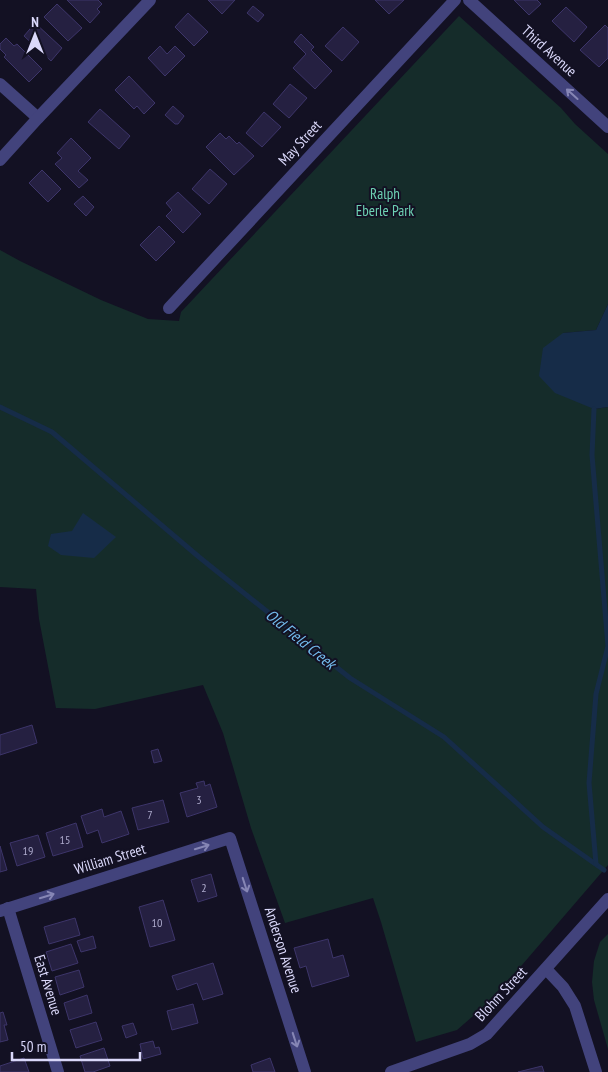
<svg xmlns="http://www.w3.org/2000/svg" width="608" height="1072" viewBox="0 0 608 1072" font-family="'PT Sans Narrow',sans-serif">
<rect width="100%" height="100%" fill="#131123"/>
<g fill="#152c2a">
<path d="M 459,16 L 561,108 L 575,124 L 608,154 L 608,304 L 596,330 L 563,333 L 594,409 L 608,407 L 608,865 L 522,965 L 480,1010 L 457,1030 L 416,1042 L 381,922 L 373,898 L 285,923 L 251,828 L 223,733 L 203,685 L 95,709 L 56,708 L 39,619 L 36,589 L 0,587 L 0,250 L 20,261 L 101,300 L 148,319 L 179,321 L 181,312 Z"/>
<path d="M 608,934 L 608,1049 L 594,1000 L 592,982 L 594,961 L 600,942 Z"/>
</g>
<g fill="#162c48">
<path d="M 608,304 L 608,407 L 594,409 L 555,393 L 539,376 L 543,348 L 563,333 L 596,330 Z"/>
<path d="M 83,513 L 116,537 L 94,558 L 61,555 L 48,546 L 51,534 L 72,531 Z"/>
</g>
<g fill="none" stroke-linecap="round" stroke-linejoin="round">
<g stroke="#162c48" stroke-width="5">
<path d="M 0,407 L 52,432 L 199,557 L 350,678 L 444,737 L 543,827 L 604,870"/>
<path d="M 594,409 L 592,455 L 608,646 L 596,694 L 589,783 L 596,864"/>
</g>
</g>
<g fill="#252041" stroke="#3d356a">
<path d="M 67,0 L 98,0 L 102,4 L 97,9 L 100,12 L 90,23 Z"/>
<path d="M 208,0 L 235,0 L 222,14 Z"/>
<path d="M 375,0 L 404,0 L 389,14 Z"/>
<path d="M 514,0 L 537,0 L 541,4 L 529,15 Z"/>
<path d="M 57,4 L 82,28 L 68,41 L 44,17 Z"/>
<path d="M 253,6 L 264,15 L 258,22 L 247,13 Z"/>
<path d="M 566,7 L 587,27 L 574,42 L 552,21 Z"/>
<path d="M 188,13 L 208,32 L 194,46 L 175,27 Z"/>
<path d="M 35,23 L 62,48 L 51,61 L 24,36 Z"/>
<path d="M 605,25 L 608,28 L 608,58 L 599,67 L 580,50 Z"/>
<path d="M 343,27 L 359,42 L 342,61 L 325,46 Z"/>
<path d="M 301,34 L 314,47 L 311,50 L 332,71 L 315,89 L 293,68 L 306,54 L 294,42 Z"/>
<path d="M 6,38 L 14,46 L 17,44 L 42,69 L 29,82 L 4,57 L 6,55 L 0,49 L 0,44 Z"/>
<path d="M 160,46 L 167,54 L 175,46 L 185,56 L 165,76 L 148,58 Z"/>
<path d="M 129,76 L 155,103 L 144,114 L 137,106 L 134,109 L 115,90 Z"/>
<path d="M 290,84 L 307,98 L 289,118 L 273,104 Z"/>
<path d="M 173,106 L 184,116 L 178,124 L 175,124 L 165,115 Z"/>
<path d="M 100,109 L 130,136 L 119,149 L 88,122 Z"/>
<path d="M 264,112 L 281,127 L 262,147 L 246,133 Z"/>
<path d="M 220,133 L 226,139 L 229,136 L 237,144 L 239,142 L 254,156 L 234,175 L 206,147 Z"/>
<path d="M 71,138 L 91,158 L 78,171 L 88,180 L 79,188 L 55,164 L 62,158 L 57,153 Z"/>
<path d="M 210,169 L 227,184 L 209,204 L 192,189 Z"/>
<path d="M 42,170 L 61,189 L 48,202 L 29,183 Z"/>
<path d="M 178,192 L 201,214 L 183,233 L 166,216 L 172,210 L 166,203 Z"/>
<path d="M 83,196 L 94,207 L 86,216 L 74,204 Z"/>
<path d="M 159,226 L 175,242 L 156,261 L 140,245 Z"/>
<path d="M 32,725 L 37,743 L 0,755 L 0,735 Z"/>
<path d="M 158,749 L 162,761 L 154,763 L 151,751 Z"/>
<path d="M 204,781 L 205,786 L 210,784 L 217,807 L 187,817 L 180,793 L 198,788 L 196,783 Z"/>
<path d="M 163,800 L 169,822 L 138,830 L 132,808 Z"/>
<path d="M 102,809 L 104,817 L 121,811 L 129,834 L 102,843 L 98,830 L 87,834 L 81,816 Z"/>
<path d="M 76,823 L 83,847 L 53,856 L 46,833 Z"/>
<path d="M 38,835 L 45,857 L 17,866 L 10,843 Z"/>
<path d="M 0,846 L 7,870 L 0,872 Z"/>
<path d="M 211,874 L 217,896 L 198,902 L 191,880 Z"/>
<path d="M 163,900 L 175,940 L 150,947 L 139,907 Z"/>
<path d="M 75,918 L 80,935 L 49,944 L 44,927 Z"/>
<path d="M 93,936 L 96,948 L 81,952 L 77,941 Z"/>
<path d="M 328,939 L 333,958 L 343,955 L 349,976 L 312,987 L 306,966 L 300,968 L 294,948 Z"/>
<path d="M 71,944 L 78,963 L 52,971 L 46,952 Z"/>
<path d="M 213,963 L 223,994 L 203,1000 L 197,983 L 177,990 L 172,976 Z"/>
<path d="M 79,970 L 84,987 L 60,995 L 55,977 Z"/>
<path d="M 87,995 L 92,1013 L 69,1020 L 64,1003 Z"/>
<path d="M 193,1004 L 198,1023 L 172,1030 L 167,1011 Z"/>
<path d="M 3,1012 L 7,1025 L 4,1025 L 8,1040 L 0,1042 L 0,1013 Z"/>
<path d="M 96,1022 L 102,1040 L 76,1048 L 70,1030 Z"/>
<path d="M 133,1023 L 137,1034 L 126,1038 L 122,1026 Z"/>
<path d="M 153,1041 L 155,1048 L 159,1047 L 161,1054 L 143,1059 L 140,1044 Z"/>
<path d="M 104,1048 L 110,1066 L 93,1072 L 85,1072 L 80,1056 Z"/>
<path d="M 24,1058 L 29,1072 L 0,1072 L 0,1066 Z"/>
<path d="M 270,1058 L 275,1072 L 253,1072 L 251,1065 Z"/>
<path d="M 542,1066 L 544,1072 L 518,1072 Z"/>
</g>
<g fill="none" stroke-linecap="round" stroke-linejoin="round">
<g stroke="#42437c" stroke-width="12">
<path d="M 469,0 L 608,127"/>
<path d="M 0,84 L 38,118"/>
<path d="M 0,160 L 38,118 L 150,0"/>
<path d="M 169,308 L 455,0"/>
<path d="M 8,908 L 58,1072"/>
<path d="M 0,911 L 230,838 L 305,1072"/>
<path d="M 546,969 L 563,987 L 575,1006 L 596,1072"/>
<path d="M 391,1072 L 470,1044 L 487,1034 L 608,899"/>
</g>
</g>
<defs><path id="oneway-shaft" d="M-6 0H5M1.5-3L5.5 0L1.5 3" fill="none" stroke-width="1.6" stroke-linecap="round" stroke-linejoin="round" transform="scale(1.25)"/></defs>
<g stroke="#8686b5">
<use href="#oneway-shaft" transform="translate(572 94) rotate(-138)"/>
<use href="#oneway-shaft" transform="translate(202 847) rotate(-17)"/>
<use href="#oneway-shaft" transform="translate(245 885) rotate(72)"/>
<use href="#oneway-shaft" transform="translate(47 896) rotate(-17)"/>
<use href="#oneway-shaft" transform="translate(295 1040) rotate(72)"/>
</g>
<g text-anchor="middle" stroke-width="4" stroke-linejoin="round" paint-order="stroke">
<g font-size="12" fill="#adaacc">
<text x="199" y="804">3</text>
<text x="150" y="819">7</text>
<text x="65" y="844">15</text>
<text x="28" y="855">19</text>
<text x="204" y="892">2</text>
<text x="157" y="927">10</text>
</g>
<g font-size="15" fill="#dad8fa" stroke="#131123">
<text transform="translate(549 51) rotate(42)" y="5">Third Avenue</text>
<text transform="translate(300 143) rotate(-47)" y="5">May Street</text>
<text transform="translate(110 859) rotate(-17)" y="5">William Street</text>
<text transform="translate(283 950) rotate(72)" y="5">Anderson Avenue</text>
<text transform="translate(48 985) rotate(73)" y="5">East Avenue</text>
<text transform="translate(501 994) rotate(-47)" y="5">Blohm Street</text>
</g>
<g font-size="15" fill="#6dd1b3" stroke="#131123">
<text x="385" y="199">Ralph<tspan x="385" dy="17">Eberle Park</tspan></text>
</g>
<g font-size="16" font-style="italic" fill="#73bbed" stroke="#131123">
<text transform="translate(301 639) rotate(39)" y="6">Old Field Creek</text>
</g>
</g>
<g transform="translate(35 35)" stroke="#131123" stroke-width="4" paint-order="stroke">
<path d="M0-4L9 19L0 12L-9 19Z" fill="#dad8fa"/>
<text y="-8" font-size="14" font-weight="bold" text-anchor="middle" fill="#dad8fa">N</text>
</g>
<path d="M12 1052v8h128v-8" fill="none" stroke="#dad8fa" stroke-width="2.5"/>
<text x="20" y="1052" font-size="15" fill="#dad8fa" stroke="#131123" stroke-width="4" paint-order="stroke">50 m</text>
</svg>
